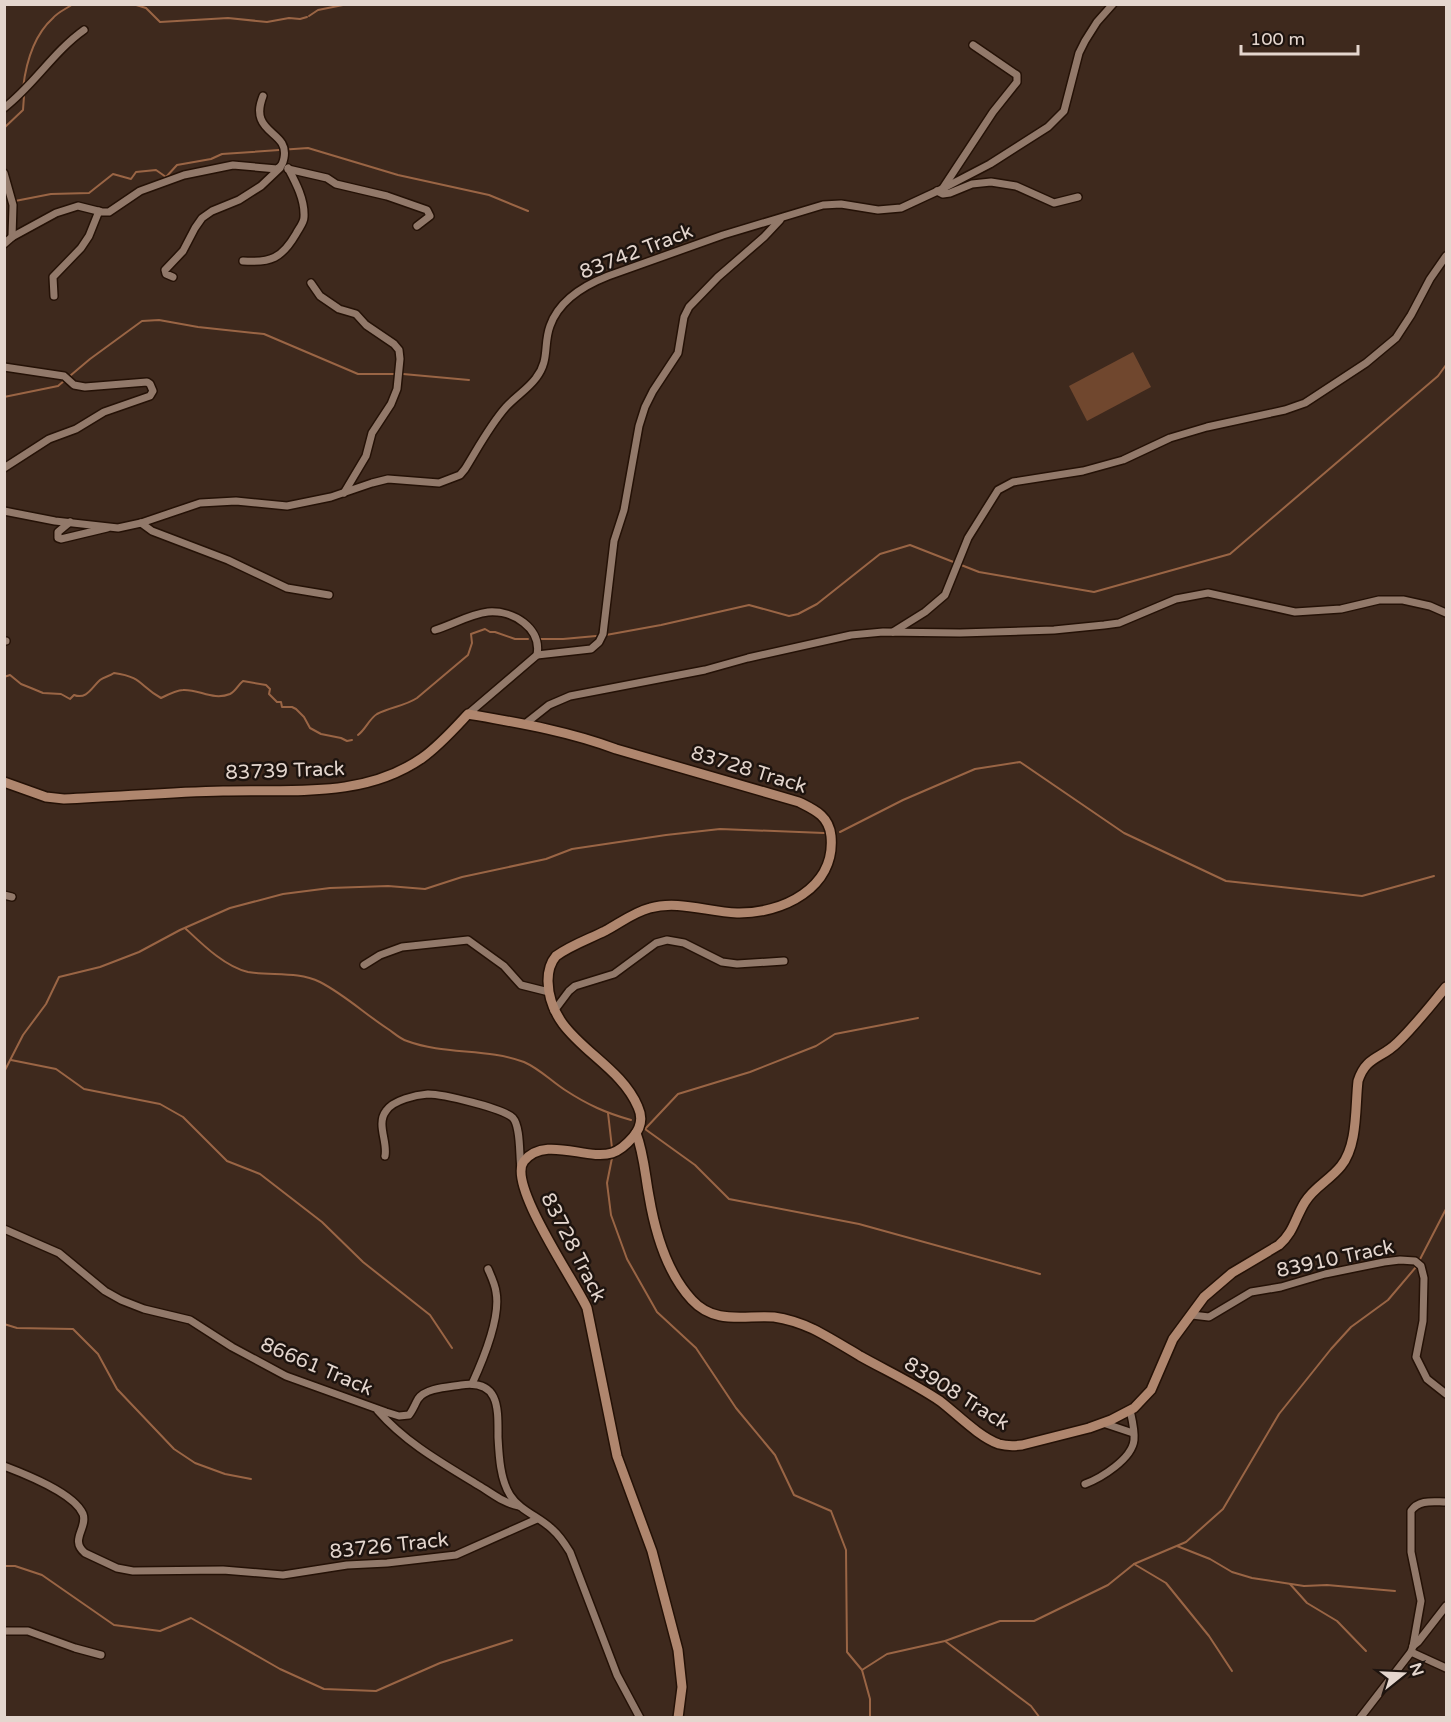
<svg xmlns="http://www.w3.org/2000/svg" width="1451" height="1722" viewBox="0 0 1451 1722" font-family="'Varela Round',sans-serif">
<rect width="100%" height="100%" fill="#3e291d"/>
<path fill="#70472e" d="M 1133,352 L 1151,387 L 1087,421 L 1069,386 Z"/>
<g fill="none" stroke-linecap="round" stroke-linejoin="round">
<g stroke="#9a6545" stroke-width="2">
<path d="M 133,4 L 146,8 L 160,22 L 228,18 L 267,22 L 289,18 L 300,19 L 307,17"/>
<path d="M 309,16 L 318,10 L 348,4"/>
<path d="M 23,88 C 26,63 33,36 53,18 C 58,12 66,9 73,4"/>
<path d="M 4,128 L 23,110 L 24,96"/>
<path d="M 15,201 L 51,194 L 89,193 L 113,174 L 131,179 L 136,172 L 156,170 L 166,177 L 177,165 L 211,159 L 222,154 L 308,148 L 398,175 L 489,195 L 528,211"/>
<path d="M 403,374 L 469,380"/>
<path d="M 4,397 L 58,386 L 90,359 L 142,321 L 159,320 L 198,327 L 264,334 L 358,374 L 396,374"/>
<path d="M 606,635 L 661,625 L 749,605 L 789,616 L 798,614 L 817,604 L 880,554 L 910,545 L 979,572 L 1094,592 L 1230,554 L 1438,376 L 1446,365"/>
<path d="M 541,639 L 563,639 L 596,636"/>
<path d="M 4,677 L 10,675 L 21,684 L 31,688 L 43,693 L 61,694 L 70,699 L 74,695 C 87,700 92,687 100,680 C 104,677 110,676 114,673 C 143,677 139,686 161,698 C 165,696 178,690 183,690 C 199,689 213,701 230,694 C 236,691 238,685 243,681 L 266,685 L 270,689 L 269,694 L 277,702 L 281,702 L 282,707 L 292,707 L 296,709 L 304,717 L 310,728 L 321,734 L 341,738 L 347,741 L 352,740"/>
<path d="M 358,735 C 366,729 369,719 377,714 C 390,707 405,706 417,698 L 468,655 L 472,643 L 471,634 L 485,629 L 490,632 L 495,632 L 515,639 L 528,639"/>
<path d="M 840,832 L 903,800 L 975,769 L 1020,762 L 1124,833 L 1226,881 L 1362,896 L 1434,876"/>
<path d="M 185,928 C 202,944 225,967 248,972 C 273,976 297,971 320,982 C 345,995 365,1014 388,1029 C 394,1033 400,1039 407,1041 C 444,1055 487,1048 524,1062 C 540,1069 551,1081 565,1090 C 588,1105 606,1113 631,1120"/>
<path d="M 918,1018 L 835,1034 L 816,1046 L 750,1072 L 678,1094 L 645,1129 L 695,1165 L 729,1199 L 859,1224 L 1040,1274"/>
<path d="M 11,1060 L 56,1069 L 84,1089 L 160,1104 L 183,1117 L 227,1161 L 260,1174 L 322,1222 L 363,1262 L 430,1315 L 452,1348"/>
<path d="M 4,1072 L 23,1035 L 46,1004 L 59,977 L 100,967 L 139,952 L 180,930 L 230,908 L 283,894 L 330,888 L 388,886 L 425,889 L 462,877 L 546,859 L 572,849 L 666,835 L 720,829 L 824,833"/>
<path d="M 608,1113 L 612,1148"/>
<path d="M 612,1158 L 607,1183 L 611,1215 L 627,1259 L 657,1312 L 696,1348 L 736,1408 L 775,1455 L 794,1495 L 831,1511 L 846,1550 L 847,1652 L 862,1670 L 870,1699 L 870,1718"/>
<path d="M 4,1324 L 17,1328 L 73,1329 L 98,1354 L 117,1389 L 174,1449 L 195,1463 L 225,1474 L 251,1479"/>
<path d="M 1177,1546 L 1210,1559 L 1232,1572 L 1252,1578 L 1304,1586 L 1327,1585 L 1395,1591"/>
<path d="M 1134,1564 L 1166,1583 L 1209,1636 L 1232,1671"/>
<path d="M 4,1566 L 15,1566 L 42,1575 L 114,1625 L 160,1631 L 191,1618 L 280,1669 L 324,1689 L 376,1691 L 440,1663 L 512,1640"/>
<path d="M 1290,1584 L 1307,1603 L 1337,1621 L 1366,1651"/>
<path d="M 945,1641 L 1031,1706 L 1040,1718"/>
<path d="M 862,1670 L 887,1654 L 945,1641 L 1000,1621 L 1034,1621 L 1108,1585 L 1134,1564 L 1186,1542 L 1223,1509 L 1279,1414 L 1331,1349 L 1351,1327 L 1388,1300 L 1416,1267 L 1446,1209"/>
</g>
<defs>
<g id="street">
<path d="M 4,108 C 34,85 53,52 84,30"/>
<path d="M 288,169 L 327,178 L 336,184 L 387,196 L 427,210 L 430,216 L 417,226"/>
<path d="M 4,173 L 13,205 L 12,237"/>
<path d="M 943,188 L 993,112 L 1017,82 L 1017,75 L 973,45"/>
<path d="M 937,191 L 943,194 L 950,193 L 972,184 L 991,182 L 1016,186 L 1054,203 L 1078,197"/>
<path d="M 4,244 L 12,237 L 56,213 L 78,206 L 102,212 L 109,212 L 140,191 L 184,175 L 233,165 L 277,169 C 282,166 283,163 284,158 C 288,137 267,135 261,119 C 258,111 260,104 263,96"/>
<path d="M 243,261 C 271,263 282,258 296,234 C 299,228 304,223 304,217 C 305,200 296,183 288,168"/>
<path d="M 173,277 L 166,274 L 165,270 L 183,251 L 195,228 L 202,218 L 212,211 L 239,200 L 261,186 L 280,168"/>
<path d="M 311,283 L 320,296 L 339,309 L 356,314 L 366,325 L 394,344 L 399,350 L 400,359 L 397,389 L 391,404 L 372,433 L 366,456 L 344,493"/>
<path d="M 54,296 L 53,277 L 81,248 L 89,236 L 99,211"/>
<path d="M 4,367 L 64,376 L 74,385 L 85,387 L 147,382 L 150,384 L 153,391 L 150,396 L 104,412 L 76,429 L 49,439 L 4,468"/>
<path d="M 4,511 L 55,521 L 118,528 L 141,523 L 200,503 L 236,501 L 287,506 L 331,497 L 372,483 L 388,479 L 439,483 L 460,475 L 465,469 C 478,448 490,425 506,407 C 515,397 528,389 536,378 C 550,360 543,345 550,326 C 559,300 585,285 608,276 L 723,235 L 823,205 L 841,204 L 878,210 L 901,208 L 942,189 L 990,164 L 1048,127 L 1064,111 L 1079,53 L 1085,41 L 1097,22 L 1113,4"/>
<path d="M 70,522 L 58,532 L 58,538 L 61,539 L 107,528"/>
<path d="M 141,523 L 152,531 L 228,560 L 287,588 L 329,595"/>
<path d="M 435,630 C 452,625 470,614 488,612 C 513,610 542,628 537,655 L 468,714"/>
<path d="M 893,632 L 925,612 L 945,595 L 968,538 L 998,490 L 1013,482 L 1083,471 L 1123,460 L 1170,438 L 1207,427 L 1285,410 L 1305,403 L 1366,363 L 1396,338 L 1411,315 L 1430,279 L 1446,256"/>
<path d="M 4,641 L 6,641"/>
<path d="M 537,655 L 591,649 L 599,642 L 603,634 L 614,541 L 624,510 L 639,426 L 645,407 L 653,391 L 678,353 L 684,317 L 689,307 L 718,277 L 764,237 L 780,220"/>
<path d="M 525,724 L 549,705 L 570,696 L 705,670 L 748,658 L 851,635 L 883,632 L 960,633 L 1054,630 L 1104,625 L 1119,623 L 1176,599 L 1208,593 L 1295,612 L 1341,609 L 1379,600 L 1403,600 L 1430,606 L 1446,613"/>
<path d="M 4,895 L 12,897"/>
<path d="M 364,965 L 380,955 L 402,947 L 468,940 L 504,966 L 521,985 L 549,992"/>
<path d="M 554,1011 L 569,991 L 575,986 L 614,974 L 656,943 L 667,940 L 684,943 L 722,962 L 737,964 L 784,961"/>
<path d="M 385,1156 C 388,1142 376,1124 386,1111 C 393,1100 416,1095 428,1094 C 442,1094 503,1108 513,1118 C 521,1127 519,1156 521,1168"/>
<path d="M 4,1229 L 59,1253 L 105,1291 L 121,1300 L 144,1309 L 190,1320 L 232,1347 L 286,1376 L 386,1412 L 399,1416 L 409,1415 C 413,1410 415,1404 418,1399 C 425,1388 449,1387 461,1385 C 500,1379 498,1409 498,1437 C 499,1455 500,1479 510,1495 C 520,1511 540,1517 553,1530 C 560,1536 565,1544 570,1552 L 617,1675 L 640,1718"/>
<path d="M 1192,1315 L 1209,1317 L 1251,1292 L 1281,1287 L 1325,1274 L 1384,1262 L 1400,1260 L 1415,1261 L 1421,1266 L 1424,1278 L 1423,1321 L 1416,1357 L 1427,1379 L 1446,1394"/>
<path d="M 472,1384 C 483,1360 501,1318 496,1292 C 495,1284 491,1276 488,1269"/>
<path d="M 378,1411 C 406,1443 442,1463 478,1485 C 492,1493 503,1503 519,1506"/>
<path d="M 1103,1423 L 1133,1433"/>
<path d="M 4,1466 C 25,1474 74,1493 83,1514 C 88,1528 69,1540 85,1553 L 117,1568 L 133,1571 L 223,1570 L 283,1575 L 347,1565 L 387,1563 L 456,1555 L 537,1519"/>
<path d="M 1085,1484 C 1101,1478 1132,1459 1134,1440 C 1135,1431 1132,1419 1130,1410"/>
<path d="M 4,1631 L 28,1631 L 75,1648 L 101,1655"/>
<path d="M 1413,1646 L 1418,1642 L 1446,1606"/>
<path d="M 1411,1652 L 1446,1668"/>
<path d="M 1360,1718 L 1411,1652 L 1413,1646 L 1421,1601 L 1411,1552 L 1411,1511 C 1419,1499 1434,1502 1446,1502"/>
</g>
<g id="secondary">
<path d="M 4,782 L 46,797 L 64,799 C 117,797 170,792 223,791 C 291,789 363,799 422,758 C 440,745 454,729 468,714 C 519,723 568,731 616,749 L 799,802 C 815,810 829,816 831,836 C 836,888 782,914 737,913 C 708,912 678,900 650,908 C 634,912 620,923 605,931 C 589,939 571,945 556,956 C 550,963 548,971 548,981 C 549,1041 617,1057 638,1107 C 643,1118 641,1128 633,1137 C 627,1144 621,1150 612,1153 C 587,1161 545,1135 524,1161 C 506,1183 576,1283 587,1308 L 617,1456 L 652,1551 L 678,1650 L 682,1687 L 678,1718"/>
<path d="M 636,1133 C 644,1154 645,1175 649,1196 C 655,1232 667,1273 692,1300 C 715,1325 744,1315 774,1317 C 788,1319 800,1323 813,1329 C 829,1337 845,1347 860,1356 C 887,1371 915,1384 940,1401 C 957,1414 979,1437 999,1444 C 1006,1446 1014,1446 1022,1445 L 1089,1428 L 1111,1420 L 1134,1408 L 1151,1390 L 1173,1339 L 1204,1297 L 1232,1273 L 1279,1245 C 1294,1232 1295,1218 1305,1202 C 1314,1187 1330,1180 1341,1166 C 1358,1145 1355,1107 1358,1081 C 1366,1056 1381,1059 1397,1043 C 1414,1027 1431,1005 1446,987"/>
</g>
</defs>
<use href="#street" stroke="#241106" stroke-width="10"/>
<use href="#secondary" stroke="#241106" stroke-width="12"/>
<use href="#street" stroke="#92796a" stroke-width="7"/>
<use href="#secondary" stroke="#af866e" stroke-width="9"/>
</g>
<g text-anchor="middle" stroke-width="5" stroke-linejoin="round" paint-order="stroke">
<g font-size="20" fill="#e4d6ce" stroke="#1e140f">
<text transform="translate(636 251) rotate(-21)" y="7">83742 Track</text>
<text transform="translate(749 769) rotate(17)" y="7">83728 Track</text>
<text transform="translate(285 770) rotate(-2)" y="7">83739 Track</text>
<text transform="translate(574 1247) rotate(63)" y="7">83728 Track</text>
<text transform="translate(1335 1258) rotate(-12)" y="7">83910 Track</text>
<text transform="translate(317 1366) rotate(23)" y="7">86661 Track</text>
<text transform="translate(957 1393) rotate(32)" y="7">83908 Track</text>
<text transform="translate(389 1545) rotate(-6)" y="7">83726 Track</text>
</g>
</g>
<rect width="1451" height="1722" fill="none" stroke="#e4d6ce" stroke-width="12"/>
<g transform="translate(1403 1674) rotate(72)" stroke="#1e140f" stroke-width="4.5" paint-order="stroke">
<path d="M0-4.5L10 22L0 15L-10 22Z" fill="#e4d6ce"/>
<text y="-9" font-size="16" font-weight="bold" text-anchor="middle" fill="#e4d6ce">N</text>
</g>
<path d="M1241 45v9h117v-9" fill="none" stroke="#e4d6ce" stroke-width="3"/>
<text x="1250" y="45" font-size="18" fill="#e4d6ce" stroke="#1e140f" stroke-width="4.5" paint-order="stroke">100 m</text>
</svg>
